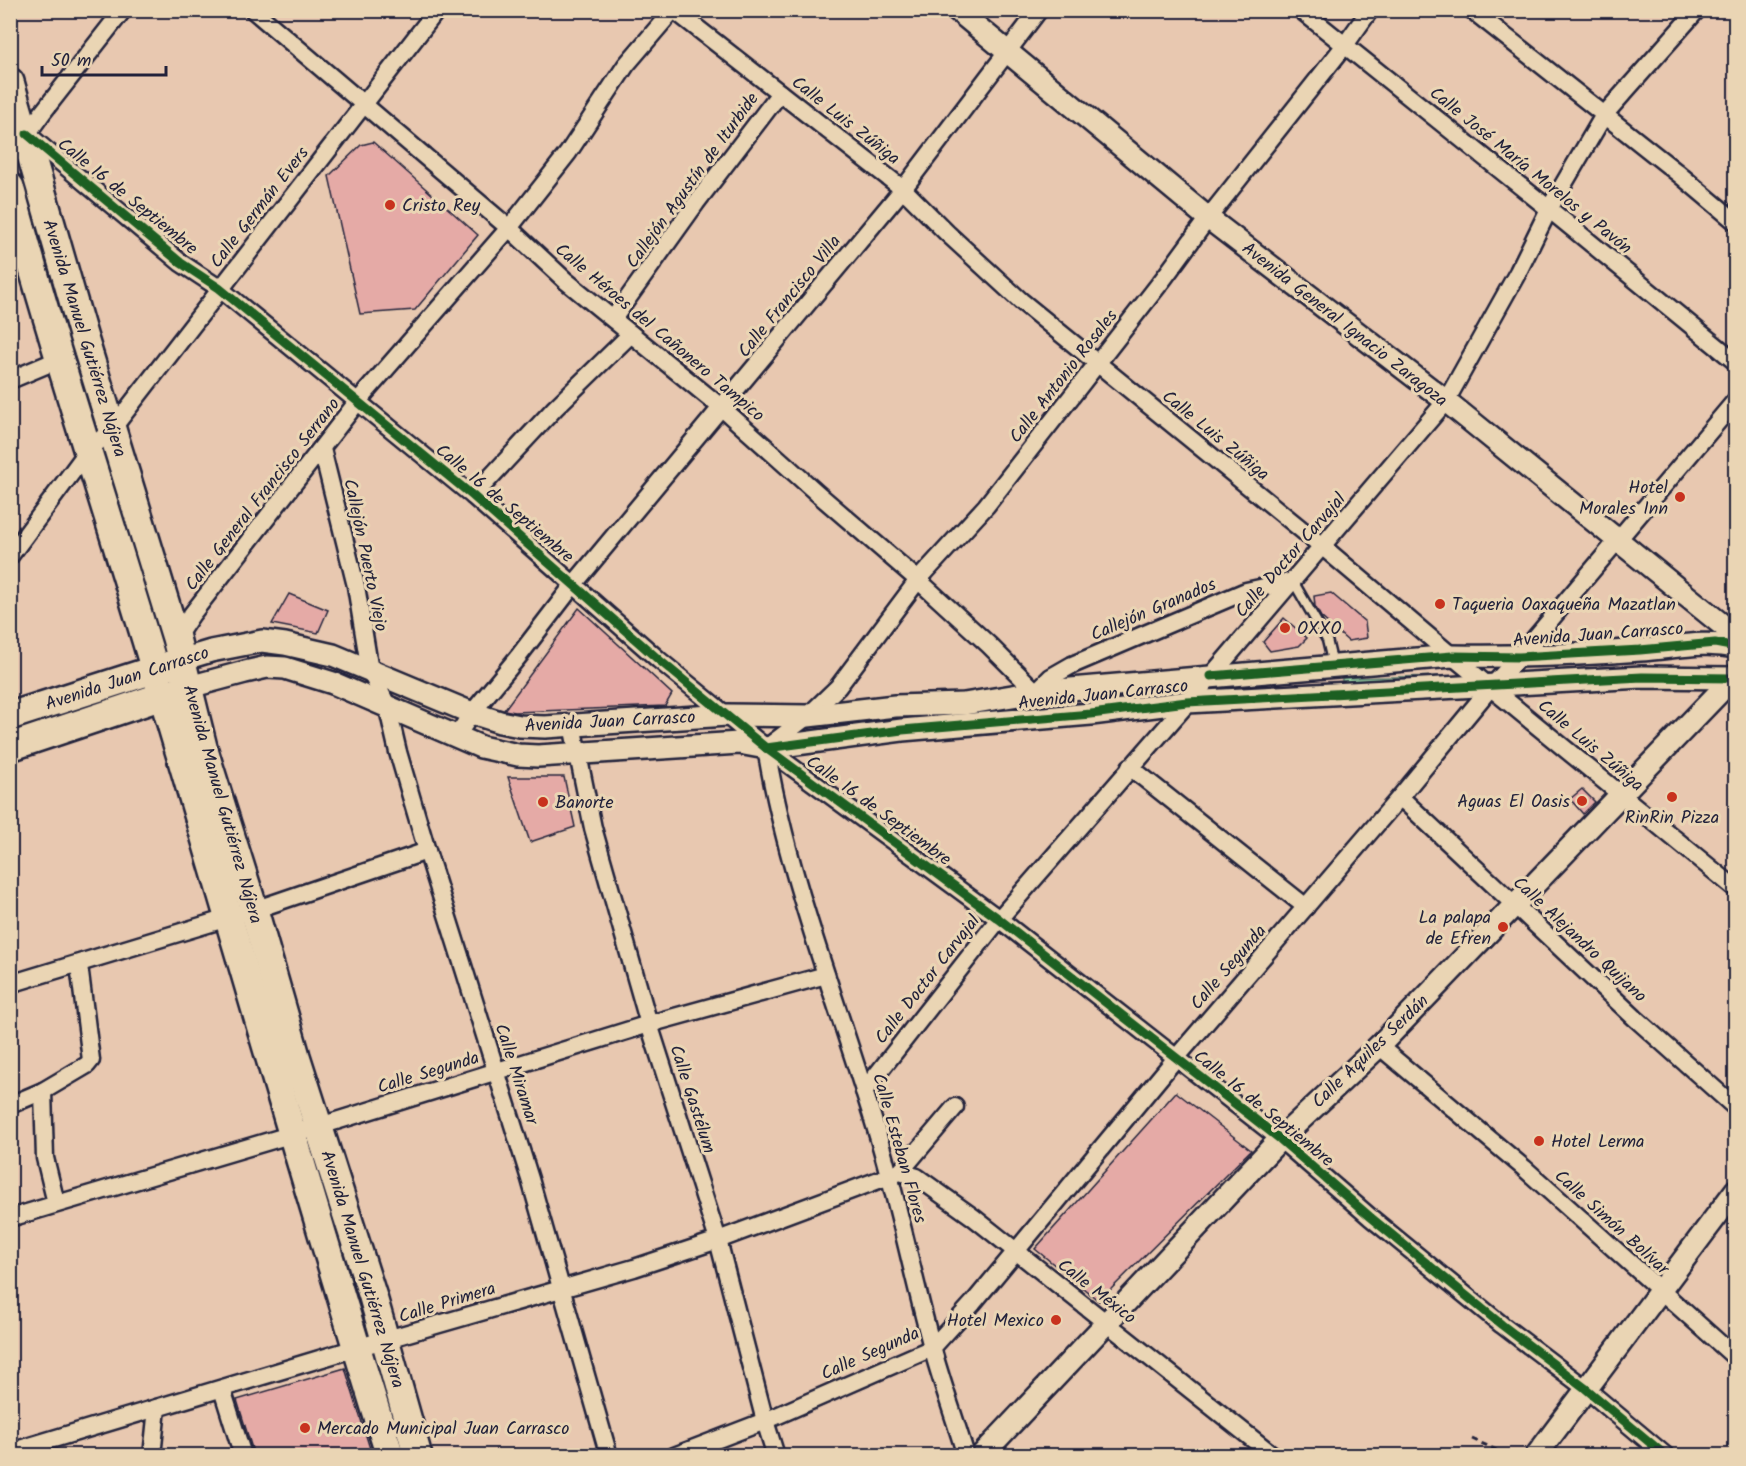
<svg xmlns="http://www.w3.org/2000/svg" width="1746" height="1466" viewBox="0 0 1746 1466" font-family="Kalam,sans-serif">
<rect width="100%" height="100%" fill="#e8c8b0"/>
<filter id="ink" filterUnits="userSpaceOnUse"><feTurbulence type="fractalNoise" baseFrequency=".0167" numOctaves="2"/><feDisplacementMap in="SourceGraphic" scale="12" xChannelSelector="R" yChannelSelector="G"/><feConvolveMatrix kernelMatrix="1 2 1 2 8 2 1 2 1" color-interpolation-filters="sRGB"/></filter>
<g filter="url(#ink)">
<g fill="#9fe0a9" stroke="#608172" stroke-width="1.5">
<path d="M 1446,676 L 1446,684 L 1342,685 L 1342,678 Z"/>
<path d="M 313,1162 L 324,1190 L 331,1196 L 369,1321 L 366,1325 L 359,1327 Z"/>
</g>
<g fill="#e5aaa6" stroke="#22223b" stroke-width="1.5">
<path d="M 373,142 L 478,235 L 415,310 L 360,314 L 329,176 L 361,145 Z"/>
<path d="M 1331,593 L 1365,622 L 1367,638 L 1348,641 L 1321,617 L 1315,606 L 1314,596 Z"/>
<path d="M 289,594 L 328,610 L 318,633 L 272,624 Z"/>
<path d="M 579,608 L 672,694 L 665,706 L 515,712 L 504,710 Z"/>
<path d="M 1284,618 L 1307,638 L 1299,646 L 1270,651 L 1263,642 Z"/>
<path d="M 508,777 L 564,777 L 575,827 L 530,842 Z"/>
<path d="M 1582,789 L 1595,802 L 1583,814 L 1570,799 Z"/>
<path d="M 1176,1092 L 1251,1150 L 1099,1301 L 1035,1249 Z"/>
<path d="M 345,1368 L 372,1455 L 254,1455 L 237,1400 Z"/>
</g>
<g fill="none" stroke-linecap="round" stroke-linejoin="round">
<defs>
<path id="service" d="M 1293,581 L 1327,640 L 1333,665"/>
<g id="minor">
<path d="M 253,10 L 509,228 L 566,281 L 722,408 L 817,493 L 918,580 L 989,645 L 1036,692"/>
<path d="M 674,10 L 903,189 L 947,233 L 1021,301 L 1323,547 L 1452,656 L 1736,889"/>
<path d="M 1301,10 L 1549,209 L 1736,362"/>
<path d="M 1472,10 L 1679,174 L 1736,222"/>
<path d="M 27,134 L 181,263 L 219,288 L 473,496 L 659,660 L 766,748 L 999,919 L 1280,1139 L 1370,1217 L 1502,1325 L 1585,1388 L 1666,1456"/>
<path d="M 10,158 L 43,112 L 123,10"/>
<path d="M 613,319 L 696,203 L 780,93"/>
<path d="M 10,380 L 60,359"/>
<path d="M 322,449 L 356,586 L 370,671 L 387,705 L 398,752 L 427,851 L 530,1179 L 609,1456"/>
<path d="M 473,496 L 555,408 L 631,334"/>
<path d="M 10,556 L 87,452 L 112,429 L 437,10"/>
<path d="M 176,638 L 192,614 L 358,401 L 509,228 L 568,153 L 626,65 L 673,10"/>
<path d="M 1036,692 L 1051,677 L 1072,665 L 1246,591 L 1293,581"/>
<path d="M 572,725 L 593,828 L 649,1024 L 718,1240 L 765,1421 L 776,1456"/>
<path d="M 456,737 L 472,713 L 518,657 L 574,584 L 903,189 L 1039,10"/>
<path d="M 1130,767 L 1306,907"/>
<path d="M 1400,797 L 1635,1018 L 1736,1108"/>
<path d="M 10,984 L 254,910 L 427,851"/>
<path d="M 1379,1046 L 1524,1168 L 1736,1358"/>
<path d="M 864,1091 L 999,919 L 1211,676 L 1446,401 L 1518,272 L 1549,209 L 1604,115 L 1697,10"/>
<path d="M 10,1105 L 43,1091"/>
<path d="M 900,1172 L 955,1107"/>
<path d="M 56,1203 L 45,1158 L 43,1091 L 87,1065 L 91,1060 L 79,965"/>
<path d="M 10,1218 L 320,1126 L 649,1024 L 826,975"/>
<path d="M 222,1389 L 243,1456"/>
<path d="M 10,1452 L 356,1348 L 634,1268 L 718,1240 L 900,1172 L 917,1177 L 973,1217 L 1274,1456"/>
<path d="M 152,1456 L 157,1408"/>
<path d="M 674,1456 L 765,1421 L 932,1348 L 973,1303 L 1176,1058 L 1400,797 L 1491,687 L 1519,657 L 1736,400"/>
<path d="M 966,1456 C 955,1419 942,1384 932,1347 C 913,1277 899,1206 878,1136 C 840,1007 788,881 766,748 L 808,716 L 838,687 L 918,580 L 986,506 L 1164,278 L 1208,218 L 1345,45 L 1370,10"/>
</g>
<g id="tertiary">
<path d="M 957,10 L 1208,218 L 1446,401 L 1736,636"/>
<path d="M 181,660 L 211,651 L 262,641 L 285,644 L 333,655 L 472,713 L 500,722 L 520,726 L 545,727 L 727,715 L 808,716 L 895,706 L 964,704 L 1036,692 L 1452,656 C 1514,657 1577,655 1640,650 C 1673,648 1703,640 1736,647"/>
<path d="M 189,687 L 245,672 L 267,667 L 285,668 L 333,683 L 481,747 L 518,755 L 538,756 L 739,743 L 766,748 L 902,730 L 1091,714 L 1187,702 L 1642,677 L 1733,678"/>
<path d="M 981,1456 L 1280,1139 L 1379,1046 L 1736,675"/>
<path d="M 1536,1456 L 1736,1190"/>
</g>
<g id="primary">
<path d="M 10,82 L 83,335 L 176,638 L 203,747 L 254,910 L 296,1056 L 373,1297 L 418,1456"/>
<path d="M 10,187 C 56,358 113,527 163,697 C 239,950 311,1204 390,1456"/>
<path d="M 10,716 L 172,664"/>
<path d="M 10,747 L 180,690"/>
</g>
</defs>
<use href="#service" stroke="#22223b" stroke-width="13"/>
<use href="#minor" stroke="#22223b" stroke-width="21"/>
<use href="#tertiary" stroke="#22223b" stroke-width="26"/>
<use href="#primary" stroke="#22223b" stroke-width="32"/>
<path stroke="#22223b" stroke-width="3" stroke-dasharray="6 4.5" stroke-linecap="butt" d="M 1472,1439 L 1510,1456"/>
<use href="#service" stroke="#ead5b4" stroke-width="8"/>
<use href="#minor" stroke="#ead5b4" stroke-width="16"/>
<use href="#tertiary" stroke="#ead5b4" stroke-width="21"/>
<use href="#primary" stroke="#ead5b4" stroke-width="27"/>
<defs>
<g id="cycleway">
<path d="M 27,134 L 181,263 L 219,288 L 473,496 L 659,660 L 766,748 L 999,919 L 1280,1139 L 1370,1217 L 1502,1325 L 1585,1388 L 1666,1456"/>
<path d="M 1211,676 L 1452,656 L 1519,657 L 1640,650 L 1715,643 L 1736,647"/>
<path d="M 766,748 L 902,730 L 1091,714 L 1187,702 L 1642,677 L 1733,678"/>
</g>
</defs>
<use href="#cycleway" stroke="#ead5b4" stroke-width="13"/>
<use href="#cycleway" stroke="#1b5e20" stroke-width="9"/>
</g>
</g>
<g fill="#c8321e" stroke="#ead5b4" stroke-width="2">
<circle cx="390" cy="205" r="6"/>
<circle cx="1680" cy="497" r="6"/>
<circle cx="1440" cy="604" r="6"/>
<circle cx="1285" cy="628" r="6"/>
<circle cx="1672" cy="797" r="6"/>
<circle cx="1582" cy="801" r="6"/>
<circle cx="543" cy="802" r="6"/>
<circle cx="1503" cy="927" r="6"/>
<circle cx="1539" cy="1141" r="6"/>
<circle cx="1056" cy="1320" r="6"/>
<circle cx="305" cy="1428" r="6"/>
</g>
<g text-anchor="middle" stroke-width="6" stroke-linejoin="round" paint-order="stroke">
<g font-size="18" fill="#22223b" stroke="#ead5b4">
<text transform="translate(846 120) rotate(38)" y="6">Calle Luis Zúñiga</text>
<text transform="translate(1531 170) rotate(39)" y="6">Calle José María Morelos y Pavón</text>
<text transform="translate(692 180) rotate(-54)" y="6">Callejón Agustín de Iturbide</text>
<text transform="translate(128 196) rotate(39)" y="6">Calle 16 de Septiembre</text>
<text transform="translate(259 207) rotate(-52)" y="6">Calle Germán Evers</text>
<text transform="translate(789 296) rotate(-51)" y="6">Calle Francisco Villa</text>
<text transform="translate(1345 324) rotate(38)" y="6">Avenida General Ignacio Zaragoza</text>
<text transform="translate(660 332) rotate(40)" y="6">Calle Héroes del Cañonero Tampico</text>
<text transform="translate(85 338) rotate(73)" y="6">Avenida Manuel Gutiérrez Nájera</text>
<text transform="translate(1063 376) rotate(-52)" y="6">Calle Antonio Rosales</text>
<text transform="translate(1216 435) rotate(39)" y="6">Calle Luis Zúñiga</text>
<text transform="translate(262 494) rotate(-52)" y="6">Calle General Francisco Serrano</text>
<text transform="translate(505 503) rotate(40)" y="6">Calle 16 de Septiembre</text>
<text transform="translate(366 555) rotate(78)" y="6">Callejón Puerto Viejo</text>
<text transform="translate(1290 555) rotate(-49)" y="6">Calle Doctor Carvajal</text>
<text transform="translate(1153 609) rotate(-23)" y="6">Callejón Granados</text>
<text transform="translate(1598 634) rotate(-4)" y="6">Avenida Juan Carrasco</text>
<text transform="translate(127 678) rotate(-18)" y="6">Avenida Juan Carrasco</text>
<text transform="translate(1103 694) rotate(-6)" y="6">Avenida Juan Carrasco</text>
<text transform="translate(610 721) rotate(-3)" y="6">Avenida Juan Carrasco</text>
<text transform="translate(1591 745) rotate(40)" y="6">Calle Luis Zúñiga</text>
<text transform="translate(223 804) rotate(74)" y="6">Avenida Manuel Gutiérrez Nájera</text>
<text transform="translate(879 810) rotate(36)" y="6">Calle 16 de Septiembre</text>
<text transform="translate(1580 939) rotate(43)" y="6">Calle Alejandro Quijano</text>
<text transform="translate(1228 967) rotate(-49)" y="6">Calle Segunda</text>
<text transform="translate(927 979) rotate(-52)" y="6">Calle Doctor Carvajal</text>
<text transform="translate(1370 1051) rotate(-44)" y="6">Calle Aquiles Serdán</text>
<text transform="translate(428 1072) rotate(-17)" y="6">Calle Segunda</text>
<text transform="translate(517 1074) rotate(72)" y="6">Calle Miramar</text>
<text transform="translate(693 1099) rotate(72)" y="6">Calle Gastélum</text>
<text transform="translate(1264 1108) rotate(39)" y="6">Calle 16 de Septiembre</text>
<text transform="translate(900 1148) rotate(74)" y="6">Calle Esteban Flores</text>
<text transform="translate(1612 1222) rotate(42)" y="6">Calle Simón Bolívar</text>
<text transform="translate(363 1269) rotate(73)" y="6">Avenida Manuel Gutiérrez Nájera</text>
<text transform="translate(1097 1291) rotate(38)" y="6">Calle México</text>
<text transform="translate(447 1302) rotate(-17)" y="6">Calle Primera</text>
<text transform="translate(870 1353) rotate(-24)" y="6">Calle Segunda</text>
</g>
<g font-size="18" fill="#22223b" stroke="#ead5b4" text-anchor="start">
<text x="402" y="211">Cristo Rey</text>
<text x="1668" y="493" text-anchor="end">Hotel<tspan x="1668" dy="21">Morales Inn</tspan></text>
<text x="1452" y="610">Taqueria Oaxaqueña Mazatlan</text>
<text x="1297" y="634">OXXO</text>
<text x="1570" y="807" text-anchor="end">Aguas El Oasis</text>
<text x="555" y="808">Banorte</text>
<text x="1672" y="823" text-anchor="middle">RinRin Pizza</text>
<text x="1491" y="923" text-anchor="end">La palapa<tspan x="1491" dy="21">de Efren</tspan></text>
<text x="1551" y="1147">Hotel Lerma</text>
<text x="1044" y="1326" text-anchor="end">Hotel Mexico</text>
<text x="317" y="1434">Mercado Municipal Juan Carrasco</text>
</g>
</g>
<rect width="1746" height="1466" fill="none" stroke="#ead5b4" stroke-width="36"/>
<rect x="18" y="18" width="1710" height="1430" fill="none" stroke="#22223b" stroke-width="2" filter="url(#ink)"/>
<path d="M42 66v9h124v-9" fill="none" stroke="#22223b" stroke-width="3"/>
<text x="51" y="66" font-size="18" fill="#22223b" stroke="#ead5b4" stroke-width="4.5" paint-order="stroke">50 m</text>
</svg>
